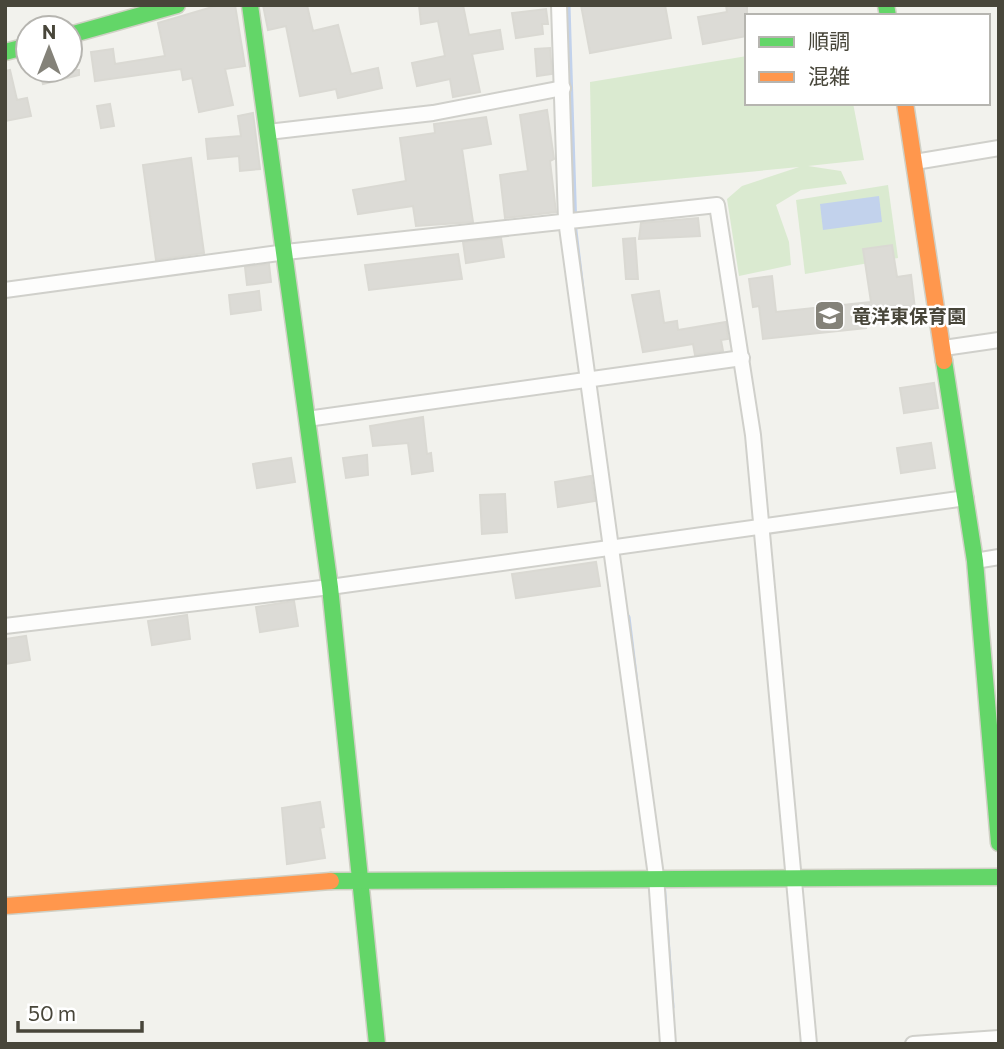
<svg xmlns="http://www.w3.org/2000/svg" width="1004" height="1049" viewBox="0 0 1004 1049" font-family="Commissioner,'Noto Sans JP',sans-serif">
<rect width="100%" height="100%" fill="#f2f2ed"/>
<g fill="#daead0">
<path d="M 747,56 L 747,103 L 853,103 L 864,160 L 808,166 L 841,171 L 847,184 L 801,190 L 776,205 L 789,242 L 791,265 L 739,276 L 727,199 L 742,186 L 799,167 L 592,187 L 590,82 Z"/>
<path d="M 888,185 L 898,258 L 805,274 L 796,200 Z"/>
</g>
<path fill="#c2d2ec" d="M 879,196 L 882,222 L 823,230 L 820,204 Z"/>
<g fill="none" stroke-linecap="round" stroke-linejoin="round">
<g stroke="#c2d2ec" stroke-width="5">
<path d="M 568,5 L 575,231 L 582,289"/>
<path d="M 628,617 L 637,691"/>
<path d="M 663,881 L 672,1007"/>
</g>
</g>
<g fill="#dcdbd6" stroke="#dad9d3" stroke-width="2">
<path d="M 219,5 L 235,5 L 245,66 L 225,69 L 233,105 L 199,112 L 192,78 L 183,80 L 181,69 L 95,81 L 91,52 L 113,49 L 115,64 L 165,56 L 158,23 Z"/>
<path d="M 263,5 L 307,5 L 313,31 L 338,25 L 351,74 L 378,68 L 382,88 L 338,98 L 336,89 L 300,96 L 286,26 L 268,30 Z"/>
<path d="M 419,5 L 463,5 L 469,35 L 500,30 L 503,49 L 472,54 L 480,92 L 453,97 L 450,79 L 417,86 L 412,63 L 445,56 L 438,21 L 421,24 Z"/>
<path d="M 581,5 L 665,5 L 671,38 L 590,53 Z"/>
<path d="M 726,5 L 747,5 L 747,36 L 703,44 L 698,17 L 727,12 Z"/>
<path d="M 546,9 L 548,24 L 542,24 L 543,34 L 516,38 L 512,13 Z"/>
<path d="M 550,48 L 552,74 L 537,76 L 535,49 Z"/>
<path d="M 10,70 L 17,100 L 27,98 L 31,116 L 5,121 L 5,71 Z"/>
<path d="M 39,70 L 79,70 L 79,75 L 43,84 Z"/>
<path d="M 110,104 L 114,126 L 101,128 L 97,106 Z"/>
<path d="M 547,110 L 554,159 L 550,161 L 556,212 L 505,218 L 500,175 L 528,171 L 520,115 Z"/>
<path d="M 253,113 L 260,169 L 240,171 L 239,156 L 208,159 L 206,139 L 241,136 L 238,116 Z"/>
<path d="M 486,117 L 491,144 L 462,149 L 473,222 L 416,226 L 413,206 L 358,214 L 353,190 L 406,181 L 400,138 L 435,133 L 434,124 Z"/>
<path d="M 191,158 L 204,253 L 156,260 L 143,165 Z"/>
<path d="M 698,218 L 700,236 L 639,239 L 641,223 Z"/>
<path d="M 501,238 L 504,257 L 466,263 L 463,242 Z"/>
<path d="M 635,238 L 638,279 L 626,279 L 623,239 Z"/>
<path d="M 892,245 L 897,277 L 911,275 L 916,318 L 866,325 L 866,328 L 763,339 L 759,306 L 753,307 L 749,279 L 772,276 L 776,312 L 871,302 L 863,249 Z"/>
<path d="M 458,254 L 462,279 L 369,290 L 365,265 Z"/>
<path d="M 269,264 L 271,282 L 247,285 L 245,267 Z"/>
<path d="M 259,291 L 261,310 L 231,314 L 229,295 Z"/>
<path d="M 659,291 L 664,323 L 677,321 L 678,330 L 726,322 L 728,339 L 721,340 L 723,351 L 695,355 L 693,344 L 643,352 L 632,295 Z"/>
<path d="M 934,383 L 938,408 L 904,413 L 900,388 Z"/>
<path d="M 423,417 L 427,454 L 431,453 L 433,471 L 412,474 L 408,443 L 373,446 L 370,426 Z"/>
<path d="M 931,443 L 935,468 L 901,473 L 897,448 Z"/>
<path d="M 367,455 L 368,475 L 346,478 L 343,458 Z"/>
<path d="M 291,458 L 295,482 L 257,488 L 253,464 Z"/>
<path d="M 591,476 L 595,501 L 558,507 L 555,482 Z"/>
<path d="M 505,494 L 507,532 L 482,534 L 480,495 Z"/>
<path d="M 596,562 L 600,586 L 516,598 L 512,574 Z"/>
<path d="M 294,601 L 298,626 L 260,632 L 256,607 Z"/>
<path d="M 187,615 L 190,639 L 152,645 L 148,621 Z"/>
<path d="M 26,636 L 30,660 L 5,664 L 5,639 Z"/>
<path d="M 320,802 L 324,827 L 320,828 L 325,858 L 287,864 L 282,808 Z"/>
</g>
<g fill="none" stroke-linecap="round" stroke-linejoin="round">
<defs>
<g id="street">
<path d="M 559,5 L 566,220 L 656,876 L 668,1044"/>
<path d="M 268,132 L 433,113 L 563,88"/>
<path d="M 915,162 L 999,148"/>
<path d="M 5,290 L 286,252 L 717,205 L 753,435 L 809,1044"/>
<path d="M 944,348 L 999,340"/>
<path d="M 307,419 L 742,358"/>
<path d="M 975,561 L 999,557"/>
<path d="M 5,626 L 330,587 L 966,498"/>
<path d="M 913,1044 L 999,1038"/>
</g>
<g id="fast">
<path d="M 250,5 L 330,587 L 377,1044"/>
<path d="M 886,5 L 888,16"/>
<path d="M 70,35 L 177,5"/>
<path d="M 5,52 L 28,46"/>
<path d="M 944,361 L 975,561 L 999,843"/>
<path d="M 331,881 L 999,877"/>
</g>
<g id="slow">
<path d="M 905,103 L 944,361"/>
<path d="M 5,906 L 331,881"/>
</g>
</defs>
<use href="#street" stroke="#d0d0cb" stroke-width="18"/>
<use href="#fast" stroke="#d0d0c5" stroke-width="19"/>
<use href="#slow" stroke="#d0d0c5" stroke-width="19"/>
<use href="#street" stroke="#fdfdfc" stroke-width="14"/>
<use href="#fast" stroke="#63d668" stroke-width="16"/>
<use href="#slow" stroke="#ff974d" stroke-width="16"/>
</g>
<defs>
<symbol id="school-square" viewBox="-11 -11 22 22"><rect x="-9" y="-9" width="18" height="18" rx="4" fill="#848279" stroke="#fff"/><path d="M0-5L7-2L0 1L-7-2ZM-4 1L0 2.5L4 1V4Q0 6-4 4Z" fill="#fff"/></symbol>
</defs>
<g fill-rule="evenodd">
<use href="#school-square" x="812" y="298" width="35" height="35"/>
</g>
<g text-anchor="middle" stroke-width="5" stroke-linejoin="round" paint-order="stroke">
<g font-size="19" font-weight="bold" fill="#48463a" stroke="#fff" text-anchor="start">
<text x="852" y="323">竜洋東保育園</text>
</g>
</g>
<rect width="1004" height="1049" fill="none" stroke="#48463a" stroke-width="14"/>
<rect x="745" y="14" width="245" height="91" fill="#ffffff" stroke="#b6b5b0" stroke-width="2"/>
<rect x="759" y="37" width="35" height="10" fill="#63d668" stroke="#b6b5b0" stroke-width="2"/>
<text x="808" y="49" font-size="21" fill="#48463a">順調</text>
<rect x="759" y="72" width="35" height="10" fill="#ff974d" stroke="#b6b5b0" stroke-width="2"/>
<text x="808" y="84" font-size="21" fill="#48463a">混雑</text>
<g transform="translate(49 49)"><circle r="33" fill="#ffffff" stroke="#b6b5b0" stroke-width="2"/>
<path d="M0-5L12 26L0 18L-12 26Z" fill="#848279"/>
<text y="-10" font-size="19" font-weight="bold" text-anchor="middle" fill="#48463a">N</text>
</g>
<path d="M18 1021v10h124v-10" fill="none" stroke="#48463a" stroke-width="3.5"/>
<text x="28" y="1021" font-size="21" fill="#48463a" stroke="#ffffff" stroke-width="5" paint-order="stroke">50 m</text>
</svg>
